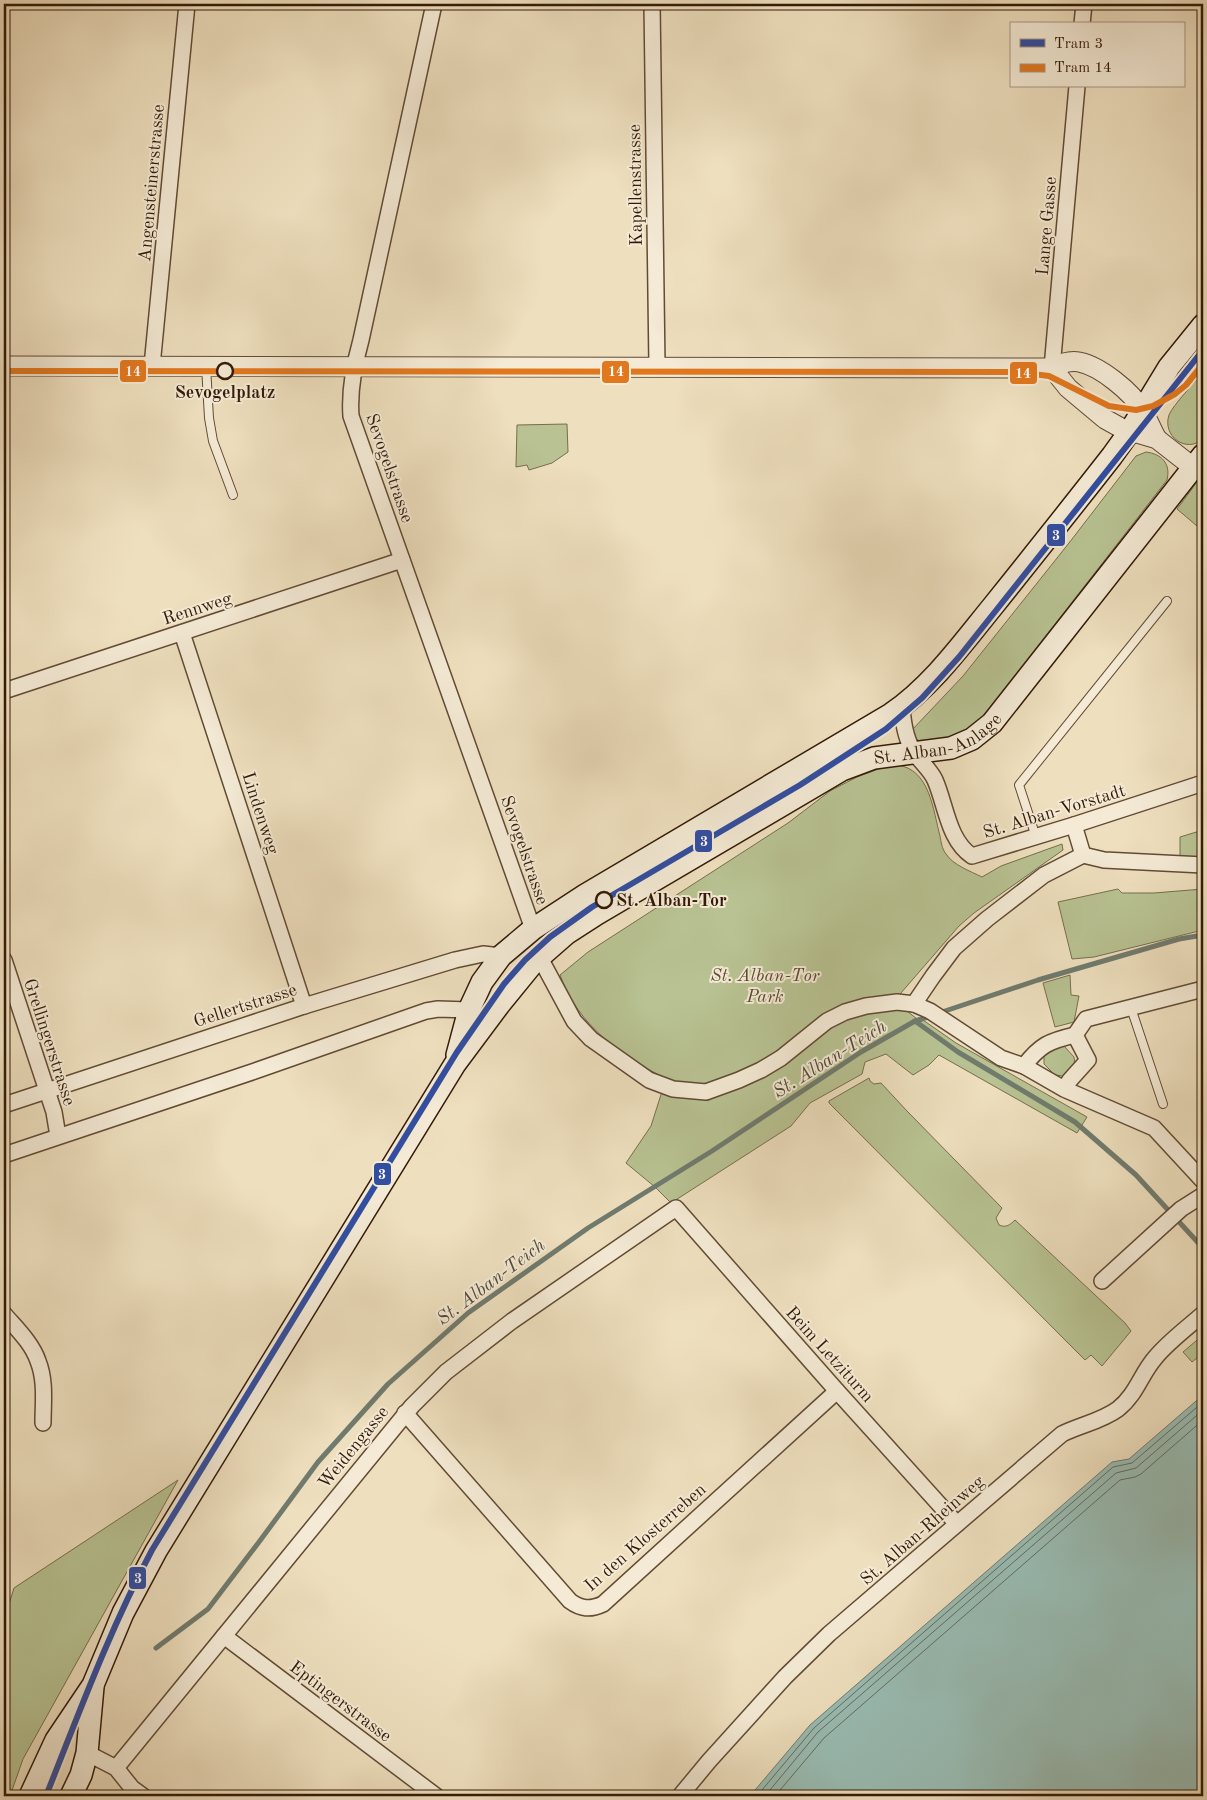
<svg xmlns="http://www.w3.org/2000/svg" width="1207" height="1800" viewBox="0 0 1207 1800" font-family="'Old Standard TT',serif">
<rect width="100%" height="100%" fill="#eedfbe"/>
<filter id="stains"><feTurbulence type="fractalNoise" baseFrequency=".004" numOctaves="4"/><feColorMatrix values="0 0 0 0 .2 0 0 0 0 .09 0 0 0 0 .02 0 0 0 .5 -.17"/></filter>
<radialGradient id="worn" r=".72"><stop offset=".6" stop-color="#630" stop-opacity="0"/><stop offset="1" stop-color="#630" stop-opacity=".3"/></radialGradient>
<g fill="#b8c292" stroke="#766e4c">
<path d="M 1203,373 L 1203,439 C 1186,454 1162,436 1169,415 C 1173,405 1195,382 1203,373 Z"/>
<path d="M 567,424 L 568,452 L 552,463 L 529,470 L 527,465 L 516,467 L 517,425 Z"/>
<path d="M 1146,452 C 1162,454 1171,464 1167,480 L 996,700 L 997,706 L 954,740 L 921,743 L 915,737 L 912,730 L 963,676 L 1069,543 L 1136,456 Z"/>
<path d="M 1203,474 L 1203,531 L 1177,509 Z"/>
<path d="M 897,765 C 930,769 933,810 940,836 C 941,842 942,849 946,854 C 953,865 970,871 982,877 L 1001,866 L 1062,844 L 1063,850 L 974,913 L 959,926 L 894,1001 L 921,1022 L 923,1020 L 956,1043 L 1087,1117 L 1077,1133 L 939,1055 L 929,1065 L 913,1075 L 886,1054 L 865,1062 L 862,1074 L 810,1103 L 791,1126 L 671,1203 L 655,1187 L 626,1163 L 651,1126 L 666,1079 C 620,1054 579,1027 560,975 L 588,952 L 788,823 L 830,791 L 857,777 L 884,767 Z"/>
<path d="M 1203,830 L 1203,859 L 1180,859 L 1180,837 Z"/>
<path d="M 1118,889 L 1122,893 L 1154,893 L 1203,889 L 1203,930 L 1094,957 L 1072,959 L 1058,902 Z"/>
<path d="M 1070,975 L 1071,995 L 1079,996 L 1074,1022 L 1055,1027 L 1043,983 Z"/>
<path d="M 1056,1045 L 1064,1046 L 1074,1057 L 1075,1065 L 1063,1076 L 1055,1075 L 1044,1064 L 1044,1057 Z"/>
<path d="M 869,1078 L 870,1081 L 874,1084 L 881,1083 L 907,1111 L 1002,1208 L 996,1218 L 999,1225 C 1006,1228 1010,1225 1015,1220 L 1125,1323 L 1131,1331 L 1102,1366 L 1091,1355 L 1085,1360 L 829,1103 L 829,1101 Z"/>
<path d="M 1203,1335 L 1203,1353 L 1192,1362 L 1183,1352 Z"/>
<path d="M 178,1480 L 23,1759 L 10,1796 L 4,1796 L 4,1620 L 14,1588 Z"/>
</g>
<path fill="#99bcb3" stroke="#707b6e" d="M 1203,1395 L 1203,1796 L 750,1796 L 810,1725 L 1112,1462 L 1129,1459 Z"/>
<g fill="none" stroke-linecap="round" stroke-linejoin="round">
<g stroke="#666b5d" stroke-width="1">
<path d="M 757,1796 L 814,1728 L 1113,1467 L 1132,1463 L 1203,1402"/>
<path d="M 765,1796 L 818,1732 L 1116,1473 L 1136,1468 L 1203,1410"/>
<path d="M 775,1796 L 824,1738 L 1120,1480 L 1135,1477 L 1141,1474 L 1203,1420"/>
</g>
<g stroke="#707b6e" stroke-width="5">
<path d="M 939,1013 L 1038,980 L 1179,939 L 1203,935"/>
<path d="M 915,1021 L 931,1016"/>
<path d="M 156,1648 L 208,1609 L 259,1542 L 318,1462 L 388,1384 L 468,1313 L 588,1228 L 712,1151 L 861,1052 L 915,1021 L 958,1052 L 1075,1122 L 1136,1175 L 1203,1248"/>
</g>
<defs>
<g id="service">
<path d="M 206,366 L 209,418 L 213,441 L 233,495"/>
<path d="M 1036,837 L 1019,785 L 1167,601"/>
<path d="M 1131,1008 L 1163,1104"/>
</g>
<g id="minor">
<path d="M 434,4 L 361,340 C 354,365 349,390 351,416 L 533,929"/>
<path d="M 652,4 L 657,366"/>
<path d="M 1082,24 L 1084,4"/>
<path d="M 152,366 L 187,4"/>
<path d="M 1052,368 L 1077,86"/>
<path d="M 182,633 L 304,1006"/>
<path d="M 4,691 L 402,560"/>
<path d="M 902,707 C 903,723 906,742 916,755 C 922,763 931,771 935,780 C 946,805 948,840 972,856 L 1074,825 L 1203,783"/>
<path d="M 1074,825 L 1083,855"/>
<path d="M 1083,855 L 1104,860 L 1203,865"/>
<path d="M 539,956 L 574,1021 L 591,1039 L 649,1080 L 673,1089 L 706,1092 L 739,1080 L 761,1070 L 781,1058 L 827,1021 L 845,1012 L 866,1006 L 897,1002 L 914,1004 L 930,1011 L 1001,1058 L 1024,1066"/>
<path d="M 4,960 L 54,1112 L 58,1136"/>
<path d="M 914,1004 L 933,976 L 954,948 L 987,919 L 1044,875 L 1083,855"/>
<path d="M 1075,1035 L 1086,1019 L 1203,989"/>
<path d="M 1064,1089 L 1070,1080 L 1088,1060 L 1075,1035 C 1049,1041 1040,1045 1024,1066 L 1064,1089 L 1154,1128 L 1203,1181"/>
<path d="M 4,1105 L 304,1006 L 455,960 L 483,954 L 501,956"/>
<path d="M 4,1155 L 255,1071 L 426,1011 L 438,1009 L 469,1010"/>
<path d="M 1102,1281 L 1181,1209 L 1203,1195"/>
<path d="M 4,1314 C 16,1328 32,1343 38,1361 C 46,1381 43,1403 43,1423"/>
<path d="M 405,1413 L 570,1601 C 581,1609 590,1610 603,1604 L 837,1391"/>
<path d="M 224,1636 L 436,1796"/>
<path d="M 87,1753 L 116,1768 L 132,1788 L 143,1796"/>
<path d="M 116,1768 L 412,1406 L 446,1372 L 512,1321 L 676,1208 L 837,1391 L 957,1524"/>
<path d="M 680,1796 L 709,1761 L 785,1677 L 829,1634 L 1062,1434 C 1080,1425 1102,1421 1118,1409 C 1136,1395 1141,1374 1155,1358 C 1168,1342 1187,1328 1203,1314"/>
</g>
<g id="tertiary">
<path d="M 4,366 L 1052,368 C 1060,364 1069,360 1079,362 C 1100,366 1132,392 1143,411 C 1148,420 1152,430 1157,439"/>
<path d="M 1052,368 L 1068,388 L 1105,419 L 1123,429 L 1157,439 L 1194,468"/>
</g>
<g id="secondary">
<path d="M 457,1055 L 469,1010 L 482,982 L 501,956 L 533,929 L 585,895 L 891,714 C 932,686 962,644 993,606 C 1033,556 1073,506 1112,456 L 1130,431 L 1169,367 L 1203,325"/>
<path id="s1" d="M 30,1796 L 56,1740 L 93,1685 L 123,1613 L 156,1551 L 455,1064 L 499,1005 L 534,962 L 566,934 L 597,914 L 842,770 L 874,758 L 951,748 L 972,739 L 992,723 L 1203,455"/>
<path d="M 71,1796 L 81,1775 L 87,1753 L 93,1687"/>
</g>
</defs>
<use href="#service" stroke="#624b35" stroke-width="10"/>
<use href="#minor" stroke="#624b35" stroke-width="18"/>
<use href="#tertiary" stroke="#624b35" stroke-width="21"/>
<use href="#secondary" stroke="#331a07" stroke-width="24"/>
<use href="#service" stroke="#f4ead5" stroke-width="8"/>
<use href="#minor" stroke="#f4ead5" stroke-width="15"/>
<use href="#tertiary" stroke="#f4ead5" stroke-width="19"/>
<use href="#secondary" stroke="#f4ead5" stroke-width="21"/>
<defs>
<path id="tram-1" d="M 46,1796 C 79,1713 110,1629 152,1550 L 457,1052 L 504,984 L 525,960 L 550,937 L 592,907 L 800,785 L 886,729 L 922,698 L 959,657 L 1203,350"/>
<path id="tram-2" d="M 4,371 L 1017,372 L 1049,376 L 1109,406 L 1136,410 L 1153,406 L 1175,394 L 1186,385 L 1203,364"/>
</defs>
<use href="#tram-1" stroke="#f4ead5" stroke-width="10"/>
<use href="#tram-2" stroke="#f4ead5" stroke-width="10"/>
<use href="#tram-1" stroke="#324ea1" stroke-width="6"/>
<use href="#tram-2" stroke="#e2781e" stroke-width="6"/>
</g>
<g fill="#f4ead5" stroke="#331a07" stroke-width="2.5">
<circle cx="225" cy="371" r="8"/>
<circle cx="604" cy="900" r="8"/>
</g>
<g text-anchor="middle" stroke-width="4" stroke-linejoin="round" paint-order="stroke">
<g font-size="18" fill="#331a07" stroke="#f4ead5">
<text transform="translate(151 183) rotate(-85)" y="6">Angensteinerstrasse</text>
<text transform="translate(635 185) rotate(-91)" y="6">Kapellenstrasse</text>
<text transform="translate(1046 226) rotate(-85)" y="6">Lange Gasse</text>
<text transform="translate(390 468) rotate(71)" y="6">Sevogelstrasse</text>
<text transform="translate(197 608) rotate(-18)" y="6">Rennweg</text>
<text dy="6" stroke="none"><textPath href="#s1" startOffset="1442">St. Alban-Anlage</textPath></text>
<text transform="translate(1054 811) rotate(-17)" y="6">St. Alban-Vorstadt</text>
<text transform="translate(261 813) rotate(72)" y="6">Lindenweg</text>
<text transform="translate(525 850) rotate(71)" y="6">Sevogelstrasse</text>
<text transform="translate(245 1005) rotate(-18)" y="6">Gellertstrasse</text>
<text transform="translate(50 1042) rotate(72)" y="6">Grellingerstrasse</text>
<text transform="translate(830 1354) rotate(48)" y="6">Beim Letziturm</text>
<text transform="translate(353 1447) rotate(-51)" y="6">Weidengasse</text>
<text transform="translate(922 1530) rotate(-41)" y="6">St. Alban-Rheinweg</text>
<text transform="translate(645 1537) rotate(-41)" y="6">In den Klosterreben</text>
<text transform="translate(341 1701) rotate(37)" y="6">Eptingerstrasse</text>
</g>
<g font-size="18" font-weight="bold" fill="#331a07" stroke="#f4ead5">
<text x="225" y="398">Sevogelplatz</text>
<text x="616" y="906" text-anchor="start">St. Alban-Tor</text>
</g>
<g font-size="18" font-style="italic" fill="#5b4c31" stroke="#f4ead5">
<text x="765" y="981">St. Alban-Tor<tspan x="765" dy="21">Park</tspan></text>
</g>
<g font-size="19" font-style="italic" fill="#524b3b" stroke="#f4ead5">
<text transform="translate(829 1058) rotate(-32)" y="7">St. Alban-Teich</text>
<text transform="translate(490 1281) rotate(-37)" y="7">St. Alban-Teich</text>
</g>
</g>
<g stroke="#f4ead5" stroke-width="2">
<rect x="119" y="359" width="28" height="24" rx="5" fill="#e2781e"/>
<rect x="601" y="360" width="29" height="24" rx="5" fill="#e2781e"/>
<rect x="1009" y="361" width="29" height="24" rx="5" fill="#e2781e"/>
<rect x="1046" y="523" width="20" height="24" rx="5" fill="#324ea1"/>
<rect x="694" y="829" width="19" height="24" rx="5" fill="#324ea1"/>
<rect x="373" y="1162" width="19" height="24" rx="5" fill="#324ea1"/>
<rect x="128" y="1566" width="19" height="24" rx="5" fill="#324ea1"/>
</g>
<g font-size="14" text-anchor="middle" font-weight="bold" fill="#fff">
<text x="133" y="376">14</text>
<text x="616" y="376">14</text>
<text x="1023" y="378">14</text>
<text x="1056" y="540">3</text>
<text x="704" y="846">3</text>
<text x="382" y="1179">3</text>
<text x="138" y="1583">3</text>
</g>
<rect width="1207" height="1800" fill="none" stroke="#eedfbe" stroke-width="20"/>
<rect x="5" y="5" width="1197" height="1790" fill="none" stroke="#331a07" stroke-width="2.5"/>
<rect x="10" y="10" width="1187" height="1780" fill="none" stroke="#331a07"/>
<rect x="1010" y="22" width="175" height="65" fill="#f4ead5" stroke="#a79783"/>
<rect x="1020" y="39" width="25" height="8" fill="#324ea1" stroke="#a79783"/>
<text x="1054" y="48" font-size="15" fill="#331a07">Tram 3</text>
<rect x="1020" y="64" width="25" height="8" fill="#e2781e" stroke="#a79783"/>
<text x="1054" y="72" font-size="15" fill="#331a07">Tram 14</text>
<rect width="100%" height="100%" filter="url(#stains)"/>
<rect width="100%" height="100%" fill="url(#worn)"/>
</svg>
